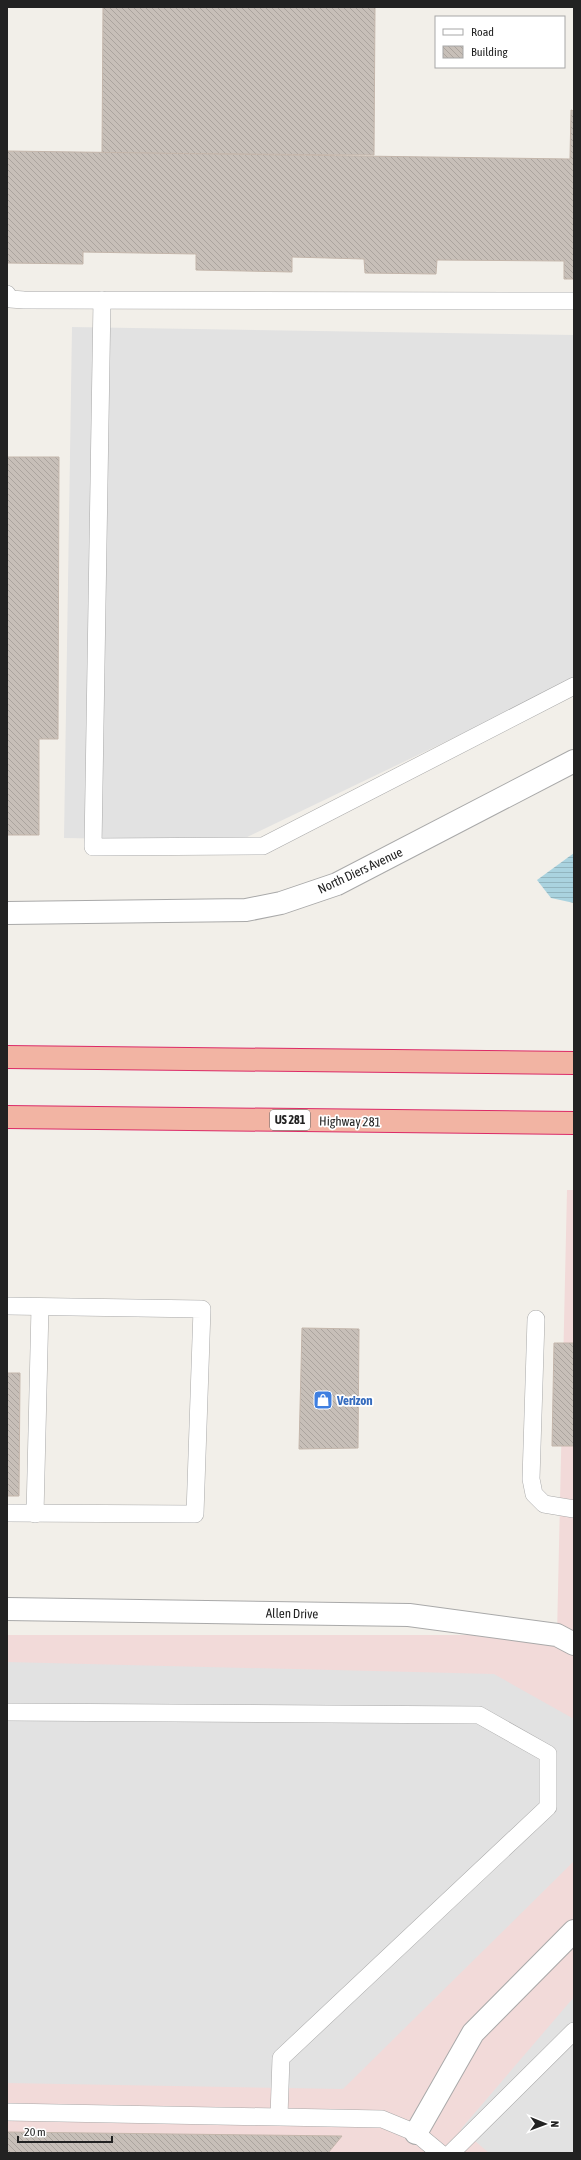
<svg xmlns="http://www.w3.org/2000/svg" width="581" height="2160" viewBox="0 0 581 2160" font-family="'Asap Condensed',sans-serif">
<defs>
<pattern id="water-rules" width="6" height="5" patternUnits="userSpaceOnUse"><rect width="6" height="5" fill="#aad3df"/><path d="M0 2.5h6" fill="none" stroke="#92b5bf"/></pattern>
<pattern id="building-back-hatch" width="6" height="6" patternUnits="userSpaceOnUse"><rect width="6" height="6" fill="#c7bfb8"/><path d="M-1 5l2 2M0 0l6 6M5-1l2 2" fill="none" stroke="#aba49e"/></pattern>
</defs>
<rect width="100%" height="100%" fill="#f2efe9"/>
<path fill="#f2dad9" d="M 567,1190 L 574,1190 L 574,2153 L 7,2153 L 7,1635 L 557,1635 Z"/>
<g fill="#e2e2e2">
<path d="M 72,327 L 574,335 L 574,680 L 239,841 L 64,838 Z"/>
<path d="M 7,1662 L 494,1674 L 574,1719 L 574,1861 L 343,2089 L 7,2083 Z"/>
<path d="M 574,1997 L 574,2153 L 489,2153 L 461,2129 Z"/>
</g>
<path fill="url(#water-rules)" d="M 574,853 L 574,903 L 551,898 L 537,880 Z"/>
<g fill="url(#building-back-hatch)" stroke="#c4b6ab">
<path d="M 103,7 L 375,7 L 374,155 L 102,153 Z"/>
<path d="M 571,110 L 574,111 L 574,279 L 564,279 L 564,261 L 437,260 L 436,274 L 365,273 L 364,259 L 292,257 L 292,272 L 196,270 L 196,254 L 83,252 L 83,264 L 7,263 L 7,151 L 570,159 Z"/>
<path d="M 7,457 L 59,457 L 58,739 L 39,739 L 39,835 L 7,835 Z"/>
<path d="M 302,1328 L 359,1329 L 358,1448 L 299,1449 Z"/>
<path d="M 554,1343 L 574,1343 L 574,1446 L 552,1446 Z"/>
<path d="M 7,1373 L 20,1373 L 19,1496 L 7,1496 Z"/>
<path d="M 7,2132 L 342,2136 L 328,2153 L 7,2153 Z"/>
</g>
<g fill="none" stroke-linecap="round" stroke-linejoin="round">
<defs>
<g id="service">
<path d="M 7,294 L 10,299 L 24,300 L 574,301"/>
<path d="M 102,300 L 93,847 L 263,846 L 574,686"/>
<path d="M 7,1306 L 202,1309 L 195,1514 L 7,1513"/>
<path d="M 536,1319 L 531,1479 L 534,1494 L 544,1504 L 574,1509"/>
<path d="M 35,1514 L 40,1307"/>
<path d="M 7,1712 L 479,1715 L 548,1754 L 548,1807 L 281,2058 L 279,2116"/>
<path d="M 7,2112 L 382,2119 L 416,2133 L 440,2153"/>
<path d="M 451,2153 L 574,2031"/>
</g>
<g id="minor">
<path d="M 7,913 L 246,910 L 281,903 L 337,884 L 574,761"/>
<path d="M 7,1609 L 409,1615 L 557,1635 L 574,1644"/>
<path d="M 416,2133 L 473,2033 L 574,1931"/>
</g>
<g id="trunk">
<path d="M 7,1057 L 574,1063"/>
<path d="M 7,1117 L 574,1123"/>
</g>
</defs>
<use href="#service" stroke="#a9a9a9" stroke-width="18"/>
<use href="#minor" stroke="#a9a9a9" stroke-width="24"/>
<use href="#trunk" stroke="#dc2a67" stroke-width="24"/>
<use href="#service" stroke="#fff" stroke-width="17"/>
<use href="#minor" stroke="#fff" stroke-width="22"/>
<use href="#trunk" stroke="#f2b4a3" stroke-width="22"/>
</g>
<defs>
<symbol id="shop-square" viewBox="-11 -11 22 22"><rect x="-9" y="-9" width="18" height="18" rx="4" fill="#3f7fe0" stroke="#fff"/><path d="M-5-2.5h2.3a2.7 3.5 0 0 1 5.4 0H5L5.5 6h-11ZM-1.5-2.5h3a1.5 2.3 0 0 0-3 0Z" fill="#fff"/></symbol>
</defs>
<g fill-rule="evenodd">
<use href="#shop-square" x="312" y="1389" width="22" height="22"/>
</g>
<g text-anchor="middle" stroke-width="3.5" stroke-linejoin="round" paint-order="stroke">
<rect fill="#fff" stroke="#646464" stroke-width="1" x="270" y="1110" width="40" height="20" rx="3"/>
<g font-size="12" font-weight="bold" fill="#222">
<text x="290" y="1124">US 281</text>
</g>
<g font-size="13" fill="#222" stroke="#fff">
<text transform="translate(360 870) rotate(-25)" y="5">North Diers Avenue</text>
<text transform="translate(350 1121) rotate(1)" y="5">Highway 281</text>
<text transform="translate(292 1613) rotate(1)" y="5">Allen Drive</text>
</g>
<g font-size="13" font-weight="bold" fill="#366cbe" stroke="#fff" text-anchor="start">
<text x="337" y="1405">Verizon</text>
</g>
</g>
<rect width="581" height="2160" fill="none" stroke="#222222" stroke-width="16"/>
<rect x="435" y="16" width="130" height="52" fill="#ffffff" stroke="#a7a7a7"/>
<rect x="443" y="29" width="20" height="6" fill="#ffffff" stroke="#a7a7a7"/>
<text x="471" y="36" font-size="12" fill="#222222">Road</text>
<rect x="443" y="46" width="20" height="12" fill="url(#building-back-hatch)" stroke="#a7a7a7"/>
<text x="471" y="56" font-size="12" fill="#222222">Building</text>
<g transform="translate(545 2124) rotate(91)" stroke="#ffffff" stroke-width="3" paint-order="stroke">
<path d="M0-3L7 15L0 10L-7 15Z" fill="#222222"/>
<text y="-6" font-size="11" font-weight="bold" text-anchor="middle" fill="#222222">N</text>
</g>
<path d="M18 2136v6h94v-6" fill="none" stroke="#222222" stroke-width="2"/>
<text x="24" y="2136" font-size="12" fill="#222222" stroke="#ffffff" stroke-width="3" paint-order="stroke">20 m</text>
</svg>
